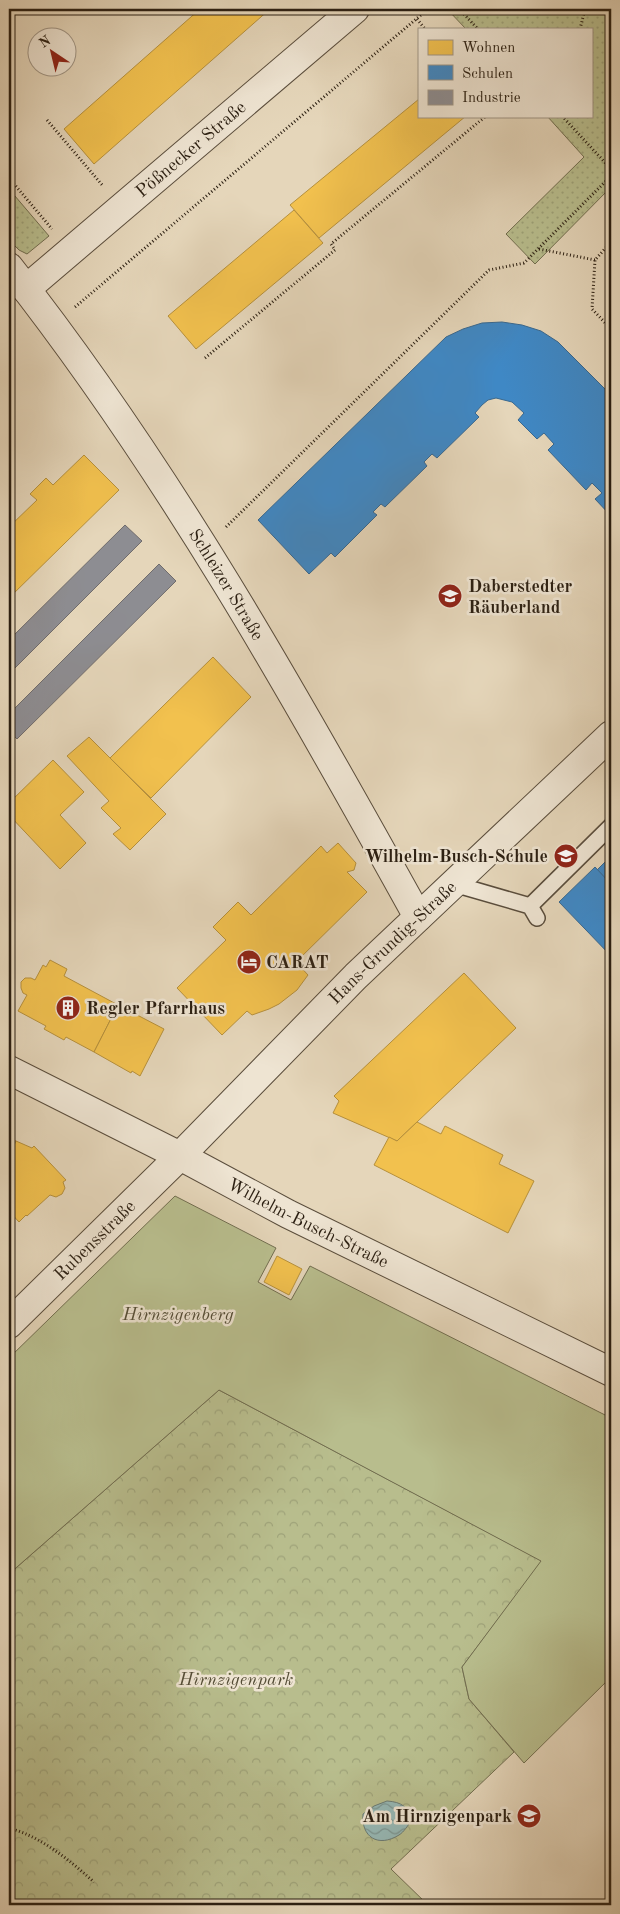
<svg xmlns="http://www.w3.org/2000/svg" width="620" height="1914" viewBox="0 0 620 1914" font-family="'Old Standard TT',serif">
<defs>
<pattern id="grass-dots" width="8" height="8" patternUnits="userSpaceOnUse" patternTransform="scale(1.25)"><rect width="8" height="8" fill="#b8bd8d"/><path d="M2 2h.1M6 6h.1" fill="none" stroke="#9ea279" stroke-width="1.8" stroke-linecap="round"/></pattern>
<pattern id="forest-crowns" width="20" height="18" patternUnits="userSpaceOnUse" patternTransform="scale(1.25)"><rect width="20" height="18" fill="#b8bd8d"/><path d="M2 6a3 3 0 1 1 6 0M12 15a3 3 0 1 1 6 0" fill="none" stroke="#9ea279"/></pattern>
<pattern id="water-waves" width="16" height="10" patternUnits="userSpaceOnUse" patternTransform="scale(1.25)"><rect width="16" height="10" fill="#96b8b5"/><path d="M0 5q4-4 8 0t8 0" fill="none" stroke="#7b9592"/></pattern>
</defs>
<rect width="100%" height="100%" fill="#e5d6ba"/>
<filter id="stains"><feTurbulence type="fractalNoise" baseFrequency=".004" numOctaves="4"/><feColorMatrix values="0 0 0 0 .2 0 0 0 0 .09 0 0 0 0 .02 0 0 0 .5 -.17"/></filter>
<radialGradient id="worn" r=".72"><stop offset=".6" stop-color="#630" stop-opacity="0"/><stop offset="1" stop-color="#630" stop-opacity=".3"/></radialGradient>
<g fill="url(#grass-dots)" stroke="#726e50">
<path d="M 447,9 L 611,9 L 611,187 L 535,264 L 506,234 L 584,157 L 547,116 L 591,116 L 591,29 L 466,29 Z"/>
<path d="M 9,189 L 49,236 L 27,254 L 19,250 L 9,240 Z"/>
</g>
<path fill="url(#forest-crowns)" stroke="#726e50" d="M 219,1390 L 542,1561 L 462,1667 L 469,1699 L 514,1752 L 391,1869 L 428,1905 L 9,1905 L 9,1574 Z"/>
<path fill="#b8bd8d" stroke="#726e50" d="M 175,1196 L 276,1248 L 258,1282 L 291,1300 L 310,1266 L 611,1418 L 611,1677 L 524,1763 L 469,1699 L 462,1667 L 541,1561 L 219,1390 L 9,1574 L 9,1358 Z"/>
<path fill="url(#water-waves)" stroke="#6b7b74" d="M 387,1801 C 402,1802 408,1807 412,1820 C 408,1825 404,1832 399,1835 C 378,1848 361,1837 363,1814 L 374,1806 Z"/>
<g fill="#f2c14e" stroke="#b6903c">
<path d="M 200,9 L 270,9 L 94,164 L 64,129 Z"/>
<path d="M 419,99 L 419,116 L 466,116 L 319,238 L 290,205 Z"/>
<path d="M 294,210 L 323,243 L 196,349 L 168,316 Z"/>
<path d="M 84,455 L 119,490 L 9,598 L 9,527 L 37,500 L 30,494 L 46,478 L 53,485 Z"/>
<path d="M 213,657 L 251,697 L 151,798 L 110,758 Z"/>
<path d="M 89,737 L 166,814 L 130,850 L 113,834 L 121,828 L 101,808 L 109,801 L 67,756 Z"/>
<path d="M 53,760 L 84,792 L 60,815 L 86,843 L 60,869 L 9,815 L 9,803 Z"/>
<path d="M 338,843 L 356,863 L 354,870 L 347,872 L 367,892 L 296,962 L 308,975 L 297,990 L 279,1004 L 269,1009 L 252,1015 L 247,1011 L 222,1035 L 177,988 L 226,940 L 213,927 L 238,902 L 251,915 L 321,846 L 327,853 Z"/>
<path d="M 50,960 L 67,969 L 64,976 L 118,1005 L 94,1052 L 66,1037 L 64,1040 L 44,1029 L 46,1026 L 18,1011 L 27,995 L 23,993 L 21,988 L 21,982 L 25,978 L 31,978 L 35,980 L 43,965 L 46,967 Z"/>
<path d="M 464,973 L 516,1028 L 397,1141 L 333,1113 L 339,1101 L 334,1096 Z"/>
<path d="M 118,1005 L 164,1029 L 140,1076 L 132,1071 L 131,1073 L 94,1052 Z"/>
<path d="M 417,1122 L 441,1134 L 445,1126 L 503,1155 L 499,1164 L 534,1181 L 508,1233 L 374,1165 L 389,1137 L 397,1141 Z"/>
<path d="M 9,1133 L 13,1135 L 12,1139 L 16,1141 L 9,1156 Z"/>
<path d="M 16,1141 L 32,1148 L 34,1146 L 66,1180 L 63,1182 L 65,1188 L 62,1194 L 56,1197 L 50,1195 L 27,1216 L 26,1215 L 19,1222 L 9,1211 L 9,1156 Z"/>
<path d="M 277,1256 L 302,1269 L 289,1295 L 264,1282 Z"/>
</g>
<g fill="#3f88c5" stroke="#39688f">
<path d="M 502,322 L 522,325 L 541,331 L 558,342 L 611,395 L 611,516 L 595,499 L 602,493 L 592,483 L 586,490 L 548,450 L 554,444 L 544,433 L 537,439 L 518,420 L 524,413 L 512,402 L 496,398 L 488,400 L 482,405 L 475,413 L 479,417 L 437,458 L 432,454 L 424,462 L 427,466 L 385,507 L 381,504 L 373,512 L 377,515 L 335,557 L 331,553 L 309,574 L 258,520 L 446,337 L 463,329 L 482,323 Z"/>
<path d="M 611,856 L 611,884 L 597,870 Z"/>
<path d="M 595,867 L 611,884 L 611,956 L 559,902 Z"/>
</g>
<g fill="#8d8d92" stroke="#706c6c">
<path d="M 125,525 L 142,541 L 9,674 L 9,640 Z"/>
<path d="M 159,564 L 176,581 L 17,739 L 9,731 L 9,714 Z"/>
</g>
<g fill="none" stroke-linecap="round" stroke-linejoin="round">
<defs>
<g id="service">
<path d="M 454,884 L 530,906 L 537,918"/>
<path d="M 530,906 L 611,826"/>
</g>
<g id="minor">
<path id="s1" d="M 9,267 C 168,469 294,693 418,917"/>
<path id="s2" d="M 26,289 L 355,9"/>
<path id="s3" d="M 9,1324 L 180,1156 L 356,976 L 611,735"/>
</g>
<g id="tertiary">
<path id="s4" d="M 9,1070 L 180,1156 L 288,1214 L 611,1372"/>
</g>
</defs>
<use href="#service" stroke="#5a4d3c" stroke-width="18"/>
<use href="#minor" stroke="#5a4d3c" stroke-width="30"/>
<use href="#tertiary" stroke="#5a4d3c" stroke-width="30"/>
<g stroke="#2b1f12" stroke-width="3" stroke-dasharray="1 2.5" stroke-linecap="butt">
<path d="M 459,9 L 478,29"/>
<path d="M 417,19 L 425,29"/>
<path d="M 580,29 L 585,9"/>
<path d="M 562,116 L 611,169"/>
<path d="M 47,120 L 103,186"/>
<path d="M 9,178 L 52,229"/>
<path d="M 611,242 L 595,260 L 592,309 L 611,329"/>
<path d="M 539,249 L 595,260"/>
<path d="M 75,307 L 428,9"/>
<path d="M 205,358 L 335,250 L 331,244 L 486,116"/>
<path d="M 226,527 L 489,270 L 524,263 L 611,176"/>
<path d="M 9,1828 C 42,1837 69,1860 94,1882"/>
</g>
<use href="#service" stroke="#eee4d2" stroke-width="15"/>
<use href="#minor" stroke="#eee4d2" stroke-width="28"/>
<use href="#tertiary" stroke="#eee4d2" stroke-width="28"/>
</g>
<defs>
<symbol id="school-disc" viewBox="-11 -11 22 22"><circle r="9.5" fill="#8f2418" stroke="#eee4d2"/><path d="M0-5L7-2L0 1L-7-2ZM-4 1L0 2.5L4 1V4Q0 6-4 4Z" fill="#fff"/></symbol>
<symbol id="hotel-disc" viewBox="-11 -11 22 22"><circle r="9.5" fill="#8f2418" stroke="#eee4d2"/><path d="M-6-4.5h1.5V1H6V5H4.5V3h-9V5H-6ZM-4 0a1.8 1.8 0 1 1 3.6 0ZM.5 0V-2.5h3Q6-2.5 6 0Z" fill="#fff"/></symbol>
<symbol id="building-disc" viewBox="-11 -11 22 22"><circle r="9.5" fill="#8f2418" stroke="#eee4d2"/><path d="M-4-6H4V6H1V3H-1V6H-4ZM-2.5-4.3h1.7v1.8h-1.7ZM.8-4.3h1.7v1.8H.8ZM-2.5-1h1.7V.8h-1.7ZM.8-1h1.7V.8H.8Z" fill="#fff"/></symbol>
</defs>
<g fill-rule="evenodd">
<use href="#school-disc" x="436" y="582" width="28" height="28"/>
<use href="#school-disc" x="552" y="842" width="28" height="28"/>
<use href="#hotel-disc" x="235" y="948" width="28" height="28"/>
<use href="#building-disc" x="54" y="994" width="28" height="28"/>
<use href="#school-disc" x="515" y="1802" width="28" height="28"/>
</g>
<g text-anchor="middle" stroke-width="5" stroke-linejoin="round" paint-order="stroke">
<g font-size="18" fill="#2b1f12" stroke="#eee4d2">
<text dy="6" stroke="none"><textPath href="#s2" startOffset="216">Pößnecker Straße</textPath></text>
<text dy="6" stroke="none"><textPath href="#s1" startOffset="385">Schleizer Straße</textPath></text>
<text dy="6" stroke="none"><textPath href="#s3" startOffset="541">Hans-Grundig-Straße</textPath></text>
<text dy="6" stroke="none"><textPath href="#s4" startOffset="336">Wilhelm-Busch-Straße</textPath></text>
<text dy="6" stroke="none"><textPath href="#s3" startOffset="120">Rubensstraße</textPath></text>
</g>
<g font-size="18" font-weight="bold" fill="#2b1f12" stroke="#eee4d2" text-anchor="start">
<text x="468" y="592">Daberstedter<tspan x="468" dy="21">Räuberland</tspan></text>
<text x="548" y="862" text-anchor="end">Wilhelm-Busch-Schule</text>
<text x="266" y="968">CARAT</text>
<text x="86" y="1014">Regler Pfarrhaus</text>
<text x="512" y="1822" text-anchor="end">Am Hirnzigenpark</text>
</g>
<g font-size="18" font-style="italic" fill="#554e37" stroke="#eee4d2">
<text x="178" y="1320">Hirnzigenberg</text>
<text x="236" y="1685">Hirnzigenpark</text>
</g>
</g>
<rect width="620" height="1914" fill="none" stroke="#e5d6ba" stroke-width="30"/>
<rect x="10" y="10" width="600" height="1894" fill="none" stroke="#2b1f12" stroke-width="2.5"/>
<rect x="15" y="15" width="590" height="1884" fill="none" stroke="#2b1f12"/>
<rect x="418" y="28" width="175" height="90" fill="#eee4d2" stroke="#a09585"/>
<rect x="428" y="40" width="25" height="15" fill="#f2c14e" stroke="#a09585"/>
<text x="462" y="52" font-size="15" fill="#2b1f12">Wohnen</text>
<rect x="428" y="65" width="25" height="15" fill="#3f88c5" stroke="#a09585"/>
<text x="462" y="78" font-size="15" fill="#2b1f12">Schulen</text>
<rect x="428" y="90" width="25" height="15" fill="#8d8d92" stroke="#a09585"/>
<text x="462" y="102" font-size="15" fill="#2b1f12">Industrie</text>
<g transform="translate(52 52) rotate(325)"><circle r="24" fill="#eee4d2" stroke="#a09585"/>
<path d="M0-4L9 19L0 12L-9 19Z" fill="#8f2418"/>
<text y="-8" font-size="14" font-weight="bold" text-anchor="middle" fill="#2b1f12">N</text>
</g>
<rect width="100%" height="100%" filter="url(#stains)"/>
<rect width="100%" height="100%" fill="url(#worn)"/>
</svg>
